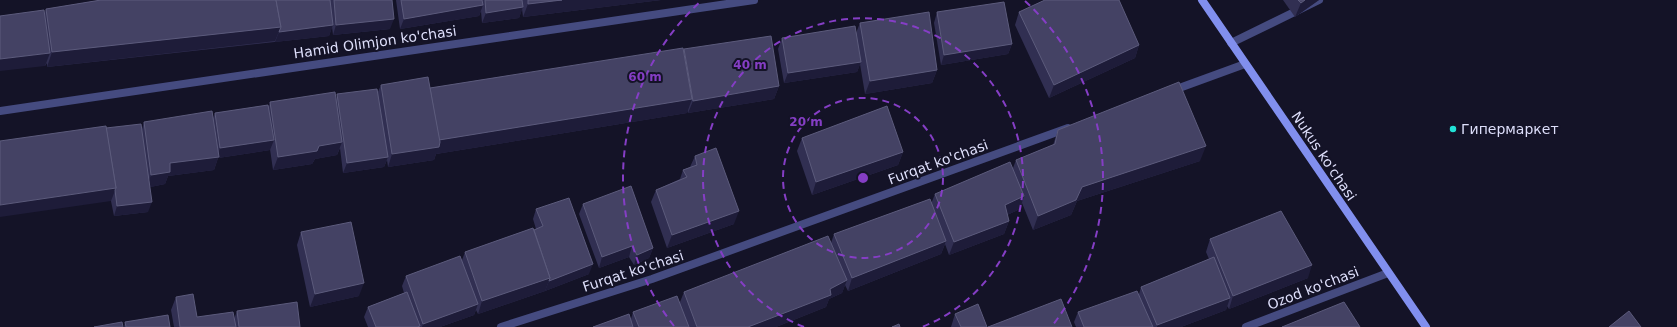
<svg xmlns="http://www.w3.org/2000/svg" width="1677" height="327" viewBox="0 0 1677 327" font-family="'DejaVu Sans',sans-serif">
<rect width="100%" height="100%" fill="#141327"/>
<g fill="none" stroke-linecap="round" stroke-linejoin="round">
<g stroke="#454b80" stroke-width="8">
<path d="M 1231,43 L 1319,0"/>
<path d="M 1171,91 L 1245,64"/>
<path d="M 0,111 L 754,0"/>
<path d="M 501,327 L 652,279 L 1068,128"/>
<path d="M 1246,327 L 1388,273"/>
</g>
<path stroke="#818fee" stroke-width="8" d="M 1202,0 L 1426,327"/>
</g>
<g fill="#312f52">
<path d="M 101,0 L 392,0 L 390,29 L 333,35 L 332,27 L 329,36 L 47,67 L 47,63 L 45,66 L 44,14 L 46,9 Z"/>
<path d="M 396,0 L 661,0 L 523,17 L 522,9 L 519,18 L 482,23 L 481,11 L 479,16 L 400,29 Z"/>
<path d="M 1283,0 L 1319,0 L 1295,17 Z"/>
<path d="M 937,12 L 1012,44 L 1008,54 L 941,65 L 934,23 Z"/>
<path d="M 1019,12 L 1139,45 L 1135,58 L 1049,98 L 1015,25 Z"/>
<path d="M 860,23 L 937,70 L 932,83 L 865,94 L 860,64 L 857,72 L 784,83 L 778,49 L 782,38 L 856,33 Z"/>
<path d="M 684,49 L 779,86 L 774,99 L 688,113 L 688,110 L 687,113 L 436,154 L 434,160 L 388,167 L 387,160 L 384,167 L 343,173 L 340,148 L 337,155 L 315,159 L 312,164 L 273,170 L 270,149 L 270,150 L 218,158 L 214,170 L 168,176 L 165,184 L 150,187 L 148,212 L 114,216 L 111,201 L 106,128 L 142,129 L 144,122 L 213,118 L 215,113 L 269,106 L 270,102 L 336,99 L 337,94 L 377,94 L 381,85 L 430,88 L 683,51 Z"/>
<path d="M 1058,130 L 1200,161 L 1077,201 L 1071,215 L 1033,230 L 1022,203 L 1020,209 L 1007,215 L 1009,221 L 1004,234 L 949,255 L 945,244 L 941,254 L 848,291 L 845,285 L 842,293 L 829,299 L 826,307 L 776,327 L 593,327 L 631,319 L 633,312 L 680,302 L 684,292 L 831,243 L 834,234 L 931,204 L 935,194 L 1013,168 L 1016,160 L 1053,145 Z"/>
<path d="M 802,138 L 903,152 L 898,165 L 812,195 L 797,151 Z"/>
<path d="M 695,156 L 734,224 L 667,248 L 651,202 L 656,190 L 680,179 L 683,170 L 690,167 Z"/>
<path d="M 583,204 L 653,248 L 649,258 L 634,265 L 629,257 L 599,268 L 579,214 Z"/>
<path d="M 536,209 L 589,274 L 545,291 L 478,314 L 476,310 L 474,315 L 440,327 L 368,327 L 364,317 L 368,307 L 404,293 L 402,286 L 406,276 L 462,260 L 465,252 L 536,229 L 533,219 Z"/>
<path d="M 301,232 L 359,296 L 310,307 L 297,245 Z"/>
<path d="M 1210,239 L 1308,278 L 1229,309 L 1227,306 L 1226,310 L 1181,327 L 1076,327 L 1074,322 L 1078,312 L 1139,294 L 1141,287 L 1209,259 L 1206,252 Z"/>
<path d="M 176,297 L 197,317 L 234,319 L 237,311 L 300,327 L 174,327 L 171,310 Z"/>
<path d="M 955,314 L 987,327 L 951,327 Z"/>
<path d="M 125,322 L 170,327 L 124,327 Z"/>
</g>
<g fill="#1e1c39">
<path d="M 562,0 L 661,0 L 523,17 L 528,4 Z"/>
<path d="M 1305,0 L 1319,0 L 1295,17 L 1301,3 Z"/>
<path d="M 483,5 L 479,16 L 400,29 L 404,19 Z"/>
<path d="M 523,7 L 519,18 L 482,23 L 486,13 Z"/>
<path d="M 394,19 L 390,29 L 333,35 L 336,25 Z"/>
<path d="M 333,25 L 329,36 L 275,42 L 279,32 Z"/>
<path d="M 281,27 L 275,41 L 47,67 L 52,52 Z"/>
<path d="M 1012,44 L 1008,54 L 941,65 L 944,55 Z"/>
<path d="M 1139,45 L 1135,58 L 1049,98 L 1054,85 Z"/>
<path d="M 50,53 L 45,66 L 0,71 L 0,59 Z"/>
<path d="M 861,62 L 857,72 L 784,83 L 788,73 Z"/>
<path d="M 937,70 L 932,83 L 865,94 L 870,81 Z"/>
<path d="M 779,86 L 774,99 L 688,113 L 693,101 Z"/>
<path d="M 692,99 L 687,113 L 436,154 L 434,160 L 388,167 L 392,154 L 439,140 Z"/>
<path d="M 274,140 L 270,150 L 218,158 L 214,170 L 168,176 L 165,184 L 146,188 L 151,175 L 170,163 L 217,157 L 220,148 Z"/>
<path d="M 342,142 L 337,155 L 315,159 L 312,164 L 273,170 L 278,157 L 319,146 Z"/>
<path d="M 1206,146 L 1200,161 L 1077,201 L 1071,215 L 1033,230 L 1038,216 L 1082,187 Z"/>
<path d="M 903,152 L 898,165 L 812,195 L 816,182 Z"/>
<path d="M 388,157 L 384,167 L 343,173 L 347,163 Z"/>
<path d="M 116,188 L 111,201 L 0,217 L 0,205 Z"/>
<path d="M 1024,196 L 1020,209 L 1000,218 L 1005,205 Z"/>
<path d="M 152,202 L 148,212 L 114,216 L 117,206 Z"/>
<path d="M 739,211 L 734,224 L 667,248 L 672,235 Z"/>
<path d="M 1009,221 L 1004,234 L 949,255 L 954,242 Z"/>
<path d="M 946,241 L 941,254 L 848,291 L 852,278 Z"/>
<path d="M 632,246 L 629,257 L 599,268 L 602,257 Z"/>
<path d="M 653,248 L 649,258 L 634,265 L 637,255 Z"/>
<path d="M 593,264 L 589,274 L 545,291 L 549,281 Z"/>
<path d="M 1312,265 L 1308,278 L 1229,309 L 1233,296 Z"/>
<path d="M 550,278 L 545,291 L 478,314 L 482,301 Z"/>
<path d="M 847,280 L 842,293 L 829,299 L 826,307 L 776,327 L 748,327 Z"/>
<path d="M 364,283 L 359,296 L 310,307 L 315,294 Z"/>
<path d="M 1230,298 L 1226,310 L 1181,327 L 1157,327 L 1157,325 Z"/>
<path d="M 478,304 L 474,315 L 440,327 L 422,327 L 423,324 Z"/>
</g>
<g fill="#444264" stroke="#5c5b7c">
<path d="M 101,0 L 276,0 L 281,27 L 52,52 L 46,9 Z"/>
<path d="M 276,0 L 330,0 L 333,25 L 279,32 L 281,27 Z"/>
<path d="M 334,0 L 392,0 L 394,19 L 336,25 Z"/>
<path d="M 401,0 L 482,0 L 483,5 L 404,19 Z"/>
<path d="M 485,0 L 522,0 L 523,7 L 486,13 Z"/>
<path d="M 528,0 L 562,0 L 528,4 Z"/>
<path d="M 1045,0 L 1119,0 L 1139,45 L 1054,85 L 1019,12 Z"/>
<path d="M 1298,0 L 1305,0 L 1301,3 Z"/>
<path d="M 1004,2 L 1012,44 L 944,55 L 937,12 Z"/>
<path d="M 44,10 L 50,53 L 0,59 L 0,16 Z"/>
<path d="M 929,12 L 937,70 L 870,81 L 860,23 Z"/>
<path d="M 855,26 L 861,62 L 788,73 L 782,38 Z"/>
<path d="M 771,36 L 779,86 L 693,101 L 684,49 Z"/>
<path d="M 683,48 L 692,99 L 439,140 L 430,88 Z"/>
<path d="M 428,77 L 440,142 L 439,147 L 392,154 L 381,85 Z"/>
<path d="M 1179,82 L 1206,146 L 1082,187 L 1076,200 L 1038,216 L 1016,160 L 1055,144 L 1058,130 Z"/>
<path d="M 377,89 L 388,157 L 347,163 L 337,94 Z"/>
<path d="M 335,92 L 342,142 L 319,146 L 317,151 L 278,157 L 270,102 Z"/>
<path d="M 268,105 L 274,140 L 220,148 L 215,113 Z"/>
<path d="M 887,106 L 903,152 L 816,182 L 802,138 Z"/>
<path d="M 212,111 L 219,157 L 170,163 L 170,172 L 151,175 L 144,122 Z"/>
<path d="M 141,124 L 152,202 L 117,206 L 115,190 L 116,188 L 106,128 Z"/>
<path d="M 106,126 L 116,188 L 0,205 L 0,141 Z"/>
<path d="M 716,148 L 739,211 L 672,235 L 656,190 L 687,177 L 683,170 L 697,165 L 695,156 Z"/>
<path d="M 1010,162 L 1024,196 L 1005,205 L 1009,221 L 954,242 L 935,194 Z"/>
<path d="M 631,186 L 653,248 L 637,255 L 632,246 L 602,257 L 583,204 Z"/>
<path d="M 569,198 L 593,264 L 549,281 L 550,278 L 534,230 L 543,226 L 536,209 Z"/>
<path d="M 930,199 L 946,241 L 852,278 L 834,234 Z"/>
<path d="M 1281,211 L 1312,265 L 1233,296 L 1210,239 Z"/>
<path d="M 351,222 L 364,283 L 315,294 L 301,232 Z"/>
<path d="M 533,228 L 550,278 L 482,301 L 465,252 Z"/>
<path d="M 828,236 L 847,280 L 830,289 L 831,295 L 748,327 L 697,327 L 684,292 Z"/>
<path d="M 460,256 L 478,304 L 423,324 L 406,276 Z"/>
<path d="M 1214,257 L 1230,298 L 1157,325 L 1141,287 Z"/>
<path d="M 1137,291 L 1153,327 L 1084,327 L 1078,312 Z"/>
<path d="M 407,292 L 420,326 L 417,327 L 376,327 L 368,307 Z"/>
<path d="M 193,294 L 197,317 L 233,312 L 236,327 L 180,327 L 176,297 Z"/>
<path d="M 677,296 L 689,327 L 639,327 L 633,312 Z"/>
<path d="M 1061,299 L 1072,327 L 988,327 Z"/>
<path d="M 297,302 L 300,327 L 239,327 L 237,311 Z"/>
<path d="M 1344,302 L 1360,327 L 1282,327 Z"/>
<path d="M 978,304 L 987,327 L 961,327 L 955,314 Z"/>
<path d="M 1629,311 L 1641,327 L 1609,327 Z"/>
<path d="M 629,314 L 633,327 L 593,327 Z"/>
<path d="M 168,315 L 170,327 L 126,327 L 125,322 Z"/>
<path d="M 122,322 L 123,327 L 94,327 Z"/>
<path d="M 899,324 L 900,327 L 892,327 Z"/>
</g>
<g fill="none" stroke="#853ec5" stroke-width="2" stroke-dasharray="7 5">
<circle cx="863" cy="178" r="80"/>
<path d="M804 327A160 160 0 1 1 922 327"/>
<path d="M674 326A240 240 0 0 1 701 1M1025 1A240 240 0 0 1 1052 326"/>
</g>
<circle fill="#22e2d7" stroke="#141327" stroke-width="1.5" cx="1453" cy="129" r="4"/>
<g text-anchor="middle" stroke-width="4" stroke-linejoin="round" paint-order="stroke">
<g font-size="14" fill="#dedffb" stroke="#141327">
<text transform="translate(375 42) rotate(-8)" y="5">Hamid Olimjon ko'chasi</text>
<text transform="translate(1324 156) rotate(56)" y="5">Nukus ko'chasi</text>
<text transform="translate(938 162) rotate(-20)" y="5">Furqat ko'chasi</text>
<text transform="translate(633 271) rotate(-18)" y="5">Furqat ko'chasi</text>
<text transform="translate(1313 288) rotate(-21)" y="5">Ozod ko'chasi</text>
</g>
<g font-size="14" fill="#dedffb" stroke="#141327" text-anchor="start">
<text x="1461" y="134">Гипермаркет</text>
</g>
</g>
<circle cx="863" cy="178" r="6" fill="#853ec5" stroke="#141327" stroke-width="2"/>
<g font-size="12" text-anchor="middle" font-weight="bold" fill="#853ec5" stroke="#141327" stroke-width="4" stroke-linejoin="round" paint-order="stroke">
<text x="750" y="69">40 m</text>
<text x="645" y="81">60 m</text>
<text x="806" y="126">20 m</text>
</g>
</svg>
